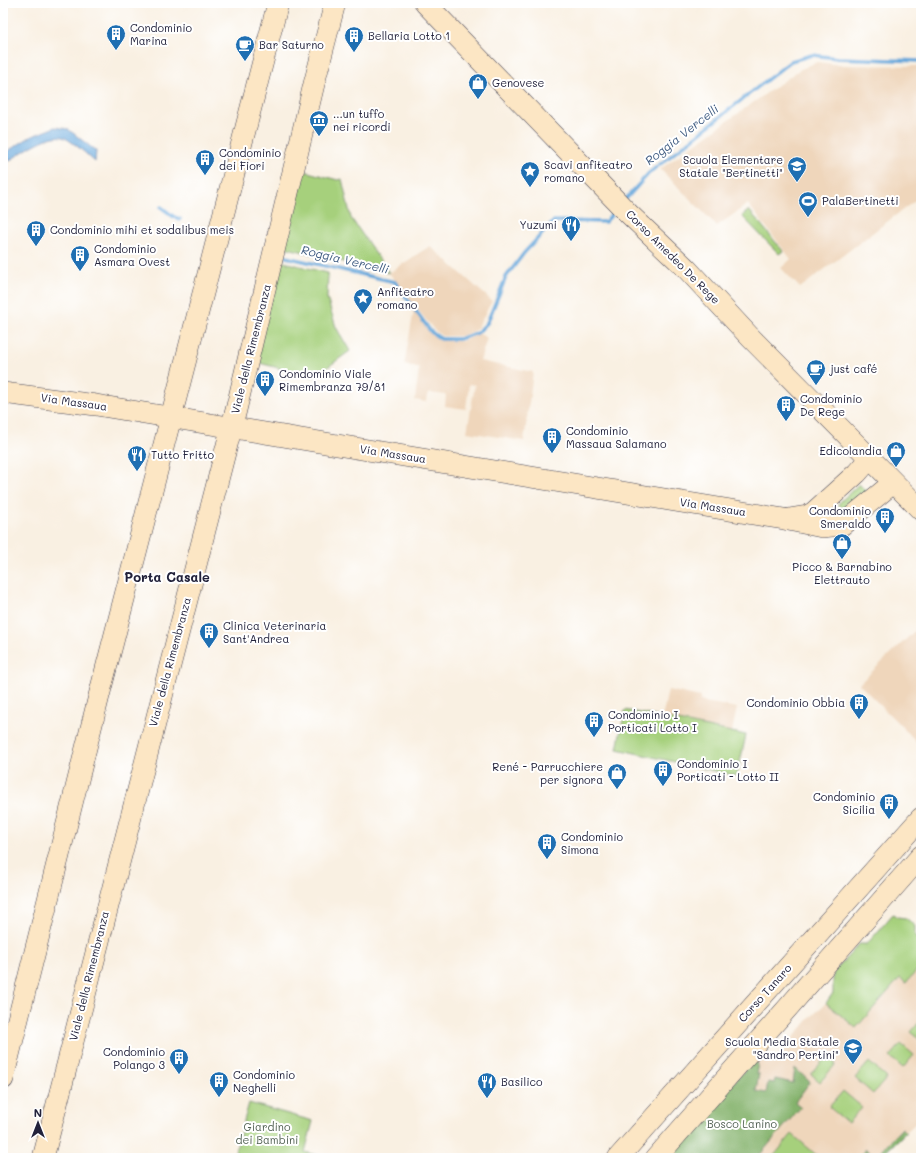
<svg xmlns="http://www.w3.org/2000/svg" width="924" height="1161" viewBox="0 0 924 1161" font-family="Mali,sans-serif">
<rect width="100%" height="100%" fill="#fff"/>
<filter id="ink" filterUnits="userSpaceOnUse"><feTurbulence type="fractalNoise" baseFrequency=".025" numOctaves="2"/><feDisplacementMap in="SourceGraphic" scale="8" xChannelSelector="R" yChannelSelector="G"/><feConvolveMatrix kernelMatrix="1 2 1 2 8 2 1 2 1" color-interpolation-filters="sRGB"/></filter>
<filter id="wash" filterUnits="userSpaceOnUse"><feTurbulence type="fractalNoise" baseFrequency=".012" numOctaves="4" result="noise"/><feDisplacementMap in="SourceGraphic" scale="16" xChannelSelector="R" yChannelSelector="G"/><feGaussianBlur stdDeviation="0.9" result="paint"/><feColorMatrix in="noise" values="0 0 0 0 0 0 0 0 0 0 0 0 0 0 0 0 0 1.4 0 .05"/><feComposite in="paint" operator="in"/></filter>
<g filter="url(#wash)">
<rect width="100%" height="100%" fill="#f9f0e2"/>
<g fill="#efd6bb">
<path d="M 817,62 L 842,65 L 921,66 L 921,196 L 800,288 L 781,268 L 791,259 L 748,204 L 717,226 L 660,169 L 799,70 Z"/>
<path d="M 430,246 L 492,301 L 478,327 L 472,332 L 461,336 L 442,336 L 434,330 L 389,273 Z"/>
<path d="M 414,310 L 430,333 L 438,339 L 450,341 L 462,341 L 474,336 L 478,333 L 487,338 L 480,361 L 533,372 L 524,441 L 467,432 L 475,385 L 469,384 L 466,409 L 445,406 L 446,395 L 429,393 L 426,402 L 415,400 L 419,368 L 404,365 Z"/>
<path d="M 921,625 L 921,746 L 859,684 Z"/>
<path d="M 668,690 L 701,697 L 700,701 L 737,708 L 732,732 L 662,718 Z"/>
<path d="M 920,967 L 921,1118 L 906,1132 L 901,1128 L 875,1157 L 866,1149 L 858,1158 L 757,1158 L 801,1107 L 795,1102 L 795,1068 L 793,1083 L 774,1084 L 766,1093 L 756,1091 L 759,1074 L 756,1074 L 759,1060 L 776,1063 L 777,1057 L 808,1020 L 826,1003 L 856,1028 L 901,978 L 906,983 Z"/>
</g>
<g fill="#a6d07c" stroke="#64795c">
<path d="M 304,171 L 338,180 L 342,179 L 351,218 L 389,273 L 284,247 Z"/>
<path d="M 749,210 L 783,251 L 779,254 L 742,216 Z"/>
<path d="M 280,261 L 328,273 L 327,298 L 336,327 L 350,351 L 314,377 L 255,362 Z"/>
<path d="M 859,484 L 866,491 L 846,511 L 838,504 Z"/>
<path d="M 625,710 L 746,735 L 737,776 L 617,749 Z"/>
<path d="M 893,914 L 897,917 L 906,918 L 915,926 L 915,936 L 921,944 L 917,950 L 921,954 L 921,968 L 920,967 L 906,983 L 900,978 L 856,1028 L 826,1003 L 833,993 L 833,973 L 859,944 L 867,944 Z"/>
<path d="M 920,1021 L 921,1021 L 921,1041 L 911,1032 Z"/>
<path d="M 901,1044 L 914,1055 L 903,1068 L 890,1057 Z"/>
<path d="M 827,1056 L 836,1064 L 820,1082 L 811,1074 Z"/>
<path d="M 869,1062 L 887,1078 L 873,1094 L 855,1078 Z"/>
<path d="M 843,1091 L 862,1107 L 848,1123 L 829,1107 Z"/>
<path d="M 249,1103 L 313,1121 L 305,1152 L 328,1158 L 239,1158 L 234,1156 Z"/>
<path d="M 792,1134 L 820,1158 L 772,1158 Z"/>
</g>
<g fill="#84b26c" stroke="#536a54">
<path d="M 755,1058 L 758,1065 L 756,1074 L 759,1074 L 756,1091 L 766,1093 L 768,1082 L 774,1083 L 775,1079 L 793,1083 L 795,1068 L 810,1082 L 795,1102 L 801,1107 L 757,1158 L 666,1158 Z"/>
<path d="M 902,1128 L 906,1132 L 880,1158 L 858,1158 L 866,1149 L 875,1157 Z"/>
</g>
<path fill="#68a8db" stroke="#45658b" d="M 55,127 L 68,129 L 96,151 L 95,162 C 86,154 76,144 65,138 C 50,130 16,157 3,165 L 3,154 L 30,137 Z"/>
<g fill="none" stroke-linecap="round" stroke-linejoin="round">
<g stroke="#68a8db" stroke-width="3.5">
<path d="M 624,201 L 649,173 L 791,61 L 812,55 L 838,58 L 921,61"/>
<path d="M 161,207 L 174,217 L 180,219"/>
<path d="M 286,257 L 395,282 L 431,332 L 441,339 L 459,339 L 477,333 L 487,323 L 506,277 L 524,253 L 554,221 L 605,222 L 616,210"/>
</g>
</g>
</g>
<g filter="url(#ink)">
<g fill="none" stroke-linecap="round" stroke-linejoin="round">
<defs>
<g id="secondary">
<path d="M 425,3 L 628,213 L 686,268 L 751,338 L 921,510"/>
<path d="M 3,393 L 96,405 L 784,519 L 822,527 L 842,525 L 893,483"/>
<path d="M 789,519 L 807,516 L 814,512 L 857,473 L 870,458"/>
<path d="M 3,1079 L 100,692 L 278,3"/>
<path d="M 43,1158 L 236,410 L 314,84 L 335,3"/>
<path d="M 618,1158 L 921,818"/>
<path d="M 656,1158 L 921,856"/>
</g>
</defs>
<use href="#secondary" stroke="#424154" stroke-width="22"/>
<use href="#secondary" stroke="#fce6c4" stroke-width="21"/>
</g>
</g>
<defs>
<symbol id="building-pin" viewBox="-11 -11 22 30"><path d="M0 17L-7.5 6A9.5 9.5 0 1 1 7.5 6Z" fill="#1f6fb2" stroke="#fff"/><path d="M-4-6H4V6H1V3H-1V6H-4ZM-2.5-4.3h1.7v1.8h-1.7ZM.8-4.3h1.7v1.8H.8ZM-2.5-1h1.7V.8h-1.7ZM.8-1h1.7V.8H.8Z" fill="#fff"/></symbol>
<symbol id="cafe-pin" viewBox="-11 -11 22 30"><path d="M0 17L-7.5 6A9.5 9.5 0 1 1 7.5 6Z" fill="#1f6fb2" stroke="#fff"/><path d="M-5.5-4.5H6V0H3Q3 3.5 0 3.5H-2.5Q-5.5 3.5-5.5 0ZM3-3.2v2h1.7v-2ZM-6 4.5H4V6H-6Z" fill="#fff"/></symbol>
<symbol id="shop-pin" viewBox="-11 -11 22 30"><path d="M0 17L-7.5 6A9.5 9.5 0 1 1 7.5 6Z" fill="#1f6fb2" stroke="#fff"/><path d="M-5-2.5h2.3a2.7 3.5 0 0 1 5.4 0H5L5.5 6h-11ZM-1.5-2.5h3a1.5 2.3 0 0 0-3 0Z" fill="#fff"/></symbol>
<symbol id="museum-pin" viewBox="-11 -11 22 30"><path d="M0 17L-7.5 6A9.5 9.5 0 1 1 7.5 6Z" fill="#1f6fb2" stroke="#fff"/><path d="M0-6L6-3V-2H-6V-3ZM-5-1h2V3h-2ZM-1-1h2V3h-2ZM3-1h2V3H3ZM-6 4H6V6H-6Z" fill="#fff"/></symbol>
<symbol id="school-pin" viewBox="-11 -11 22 30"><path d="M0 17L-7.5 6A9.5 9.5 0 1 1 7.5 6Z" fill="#1f6fb2" stroke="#fff"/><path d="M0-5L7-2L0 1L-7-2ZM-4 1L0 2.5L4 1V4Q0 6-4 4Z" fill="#fff"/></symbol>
<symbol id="sight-pin" viewBox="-11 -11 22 30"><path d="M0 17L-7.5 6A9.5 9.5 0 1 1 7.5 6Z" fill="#1f6fb2" stroke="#fff"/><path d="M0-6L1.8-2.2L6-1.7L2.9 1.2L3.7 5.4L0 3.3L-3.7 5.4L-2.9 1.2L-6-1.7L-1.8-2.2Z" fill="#fff"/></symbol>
<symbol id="stadium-pin" viewBox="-11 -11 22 30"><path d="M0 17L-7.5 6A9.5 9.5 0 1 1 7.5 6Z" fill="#1f6fb2" stroke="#fff"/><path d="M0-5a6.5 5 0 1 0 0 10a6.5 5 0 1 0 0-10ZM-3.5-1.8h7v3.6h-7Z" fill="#fff"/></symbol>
<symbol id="restaurant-pin" viewBox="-11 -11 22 30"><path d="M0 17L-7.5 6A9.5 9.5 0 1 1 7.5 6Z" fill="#1f6fb2" stroke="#fff"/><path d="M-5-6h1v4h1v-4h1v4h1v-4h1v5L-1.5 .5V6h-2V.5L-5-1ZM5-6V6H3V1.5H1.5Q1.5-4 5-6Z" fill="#fff"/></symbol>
</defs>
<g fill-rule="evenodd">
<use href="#building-pin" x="105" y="23" width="22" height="30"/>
<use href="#building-pin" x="343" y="25" width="22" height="30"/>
<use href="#cafe-pin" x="234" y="34" width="22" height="30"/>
<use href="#shop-pin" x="467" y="72" width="22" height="30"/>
<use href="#museum-pin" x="308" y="109" width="22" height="30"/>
<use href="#building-pin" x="194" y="148" width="22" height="30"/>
<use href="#school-pin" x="786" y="155" width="22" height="30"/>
<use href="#sight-pin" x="519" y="160" width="22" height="30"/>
<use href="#stadium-pin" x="797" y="190" width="22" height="30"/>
<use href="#restaurant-pin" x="560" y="214" width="22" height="30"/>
<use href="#building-pin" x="25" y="219" width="22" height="30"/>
<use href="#building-pin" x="69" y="244" width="22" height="30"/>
<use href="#sight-pin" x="352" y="287" width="22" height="30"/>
<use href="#cafe-pin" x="805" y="358" width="22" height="30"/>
<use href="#building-pin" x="254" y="369" width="22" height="30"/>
<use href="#building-pin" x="775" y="394" width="22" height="30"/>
<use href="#building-pin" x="541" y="426" width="22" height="30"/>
<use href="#shop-pin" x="885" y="440" width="22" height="30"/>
<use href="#restaurant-pin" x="126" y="444" width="22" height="30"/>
<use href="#building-pin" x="874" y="506" width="22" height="30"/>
<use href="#shop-pin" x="831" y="532" width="22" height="30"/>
<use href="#building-pin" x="198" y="621" width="22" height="30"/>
<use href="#building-pin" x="848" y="692" width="22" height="30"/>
<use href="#building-pin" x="583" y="710" width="22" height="30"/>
<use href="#building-pin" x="652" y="759" width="22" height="30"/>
<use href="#shop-pin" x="606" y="762" width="22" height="30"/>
<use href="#building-pin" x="878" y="792" width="22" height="30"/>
<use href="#building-pin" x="536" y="832" width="22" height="30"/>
<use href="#school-pin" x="842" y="1037" width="22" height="30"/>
<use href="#building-pin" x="168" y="1047" width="22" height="30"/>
<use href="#building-pin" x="208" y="1070" width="22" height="30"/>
<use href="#restaurant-pin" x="476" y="1071" width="22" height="30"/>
</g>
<g text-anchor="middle" stroke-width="4" stroke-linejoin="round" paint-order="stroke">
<g font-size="11" fill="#22223b" stroke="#fff" text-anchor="start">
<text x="130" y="32">Condominio<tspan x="130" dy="13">Marina</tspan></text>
<text x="368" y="40">Bellaria Lotto 1</text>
<text x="259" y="49">Bar Saturno</text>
<text x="492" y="87">Genovese</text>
<text x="333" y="118">...un tuffo<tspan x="333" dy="13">nei ricordi</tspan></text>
<text x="219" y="157">Condominio<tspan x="219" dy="13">dei Fiori</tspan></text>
<text x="783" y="164" text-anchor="end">Scuola Elementare<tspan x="783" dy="13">Statale "Bertinetti"</tspan></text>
<text x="544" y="169">Scavi anfiteatro<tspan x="544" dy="13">romano</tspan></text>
<text x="822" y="205">PalaBertinetti</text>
<text x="557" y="229" text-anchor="end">Yuzumi</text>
<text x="50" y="234">Condominio mihi et sodalibus meis</text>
<text x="94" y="253">Condominio<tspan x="94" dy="13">Asmara Ovest</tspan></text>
<text x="377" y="296">Anfiteatro<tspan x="377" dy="13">romano</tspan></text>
<text x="830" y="373">just café</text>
<text x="279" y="378">Condominio Viale<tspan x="279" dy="13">Rimembranza 79/81</tspan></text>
<text x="800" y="403">Condominio<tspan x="800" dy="13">De Rege</tspan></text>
<text x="566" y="435">Condominio<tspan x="566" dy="13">Massaua Salamano</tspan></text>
<text x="882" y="455" text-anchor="end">Edicolandia</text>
<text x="151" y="459">Tutto Fritto</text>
<text x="871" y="515" text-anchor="end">Condominio<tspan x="871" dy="13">Smeraldo</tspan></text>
<text x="842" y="571" text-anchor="middle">Picco &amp; Barnabino<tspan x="842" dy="13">Elettrauto</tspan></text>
<text x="223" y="630">Clinica Veterinaria<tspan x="223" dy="13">Sant'Andrea</tspan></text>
<text x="845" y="707" text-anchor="end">Condominio Obbia</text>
<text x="608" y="719">Condominio I<tspan x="608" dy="13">Porticati Lotto I</tspan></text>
<text x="677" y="768">Condominio I<tspan x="677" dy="13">Porticati - Lotto II</tspan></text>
<text x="603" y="771" text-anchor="end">René - Parrucchiere<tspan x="603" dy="13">per signora</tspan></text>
<text x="875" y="801" text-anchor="end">Condominio<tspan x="875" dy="13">Sicilia</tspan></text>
<text x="561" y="841">Condominio<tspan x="561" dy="13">Simona</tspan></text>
<text x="839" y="1046" text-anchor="end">Scuola Media Statale<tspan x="839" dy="13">"Sandro Pertini"</tspan></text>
<text x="165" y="1056" text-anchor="end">Condominio<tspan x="165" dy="13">Polango 3</tspan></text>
<text x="233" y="1079">Condominio<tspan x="233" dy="13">Neghelli</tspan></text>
<text x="501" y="1086">Basilico</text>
</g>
<g font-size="11" fill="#22223b" stroke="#fff">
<text transform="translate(673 257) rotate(45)" y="4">Corso Amedeo De Rege</text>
<text transform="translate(251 349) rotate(-76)" y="4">Viale della Rimembranza</text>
<text transform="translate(74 402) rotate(8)" y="4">Via Massaua</text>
<text transform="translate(393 454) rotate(9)" y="4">Via Massaua</text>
<text transform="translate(713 507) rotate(9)" y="4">Via Massaua</text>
<text transform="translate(170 662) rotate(-75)" y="4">Viale della Rimembranza</text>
<text transform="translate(89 976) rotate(-76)" y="4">Viale della Rimembranza</text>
<text transform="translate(765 993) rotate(-48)" y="4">Corso Tanaro</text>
</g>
<g font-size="11" fill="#505f52" stroke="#fff">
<text x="742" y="1128">Bosco Lanino</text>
<text x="267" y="1131">Giardino<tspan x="267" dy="13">dei Bambini</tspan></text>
</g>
<g font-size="12" font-style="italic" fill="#425e83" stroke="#fff">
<text transform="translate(682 135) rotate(-38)" y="4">Roggia Vercelli</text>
<text transform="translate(345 260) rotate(13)" y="4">Roggia Vercelli</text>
</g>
<g font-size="13" font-weight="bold" fill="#22223b" stroke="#fff">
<text x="167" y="582">Porta Casale</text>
</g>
</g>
<rect width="924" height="1161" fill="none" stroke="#fff" stroke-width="16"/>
<g transform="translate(38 1123)" stroke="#ffffff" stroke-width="3" paint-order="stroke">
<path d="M0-3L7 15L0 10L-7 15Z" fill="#22223b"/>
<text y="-6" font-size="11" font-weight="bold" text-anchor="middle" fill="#22223b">N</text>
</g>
</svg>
